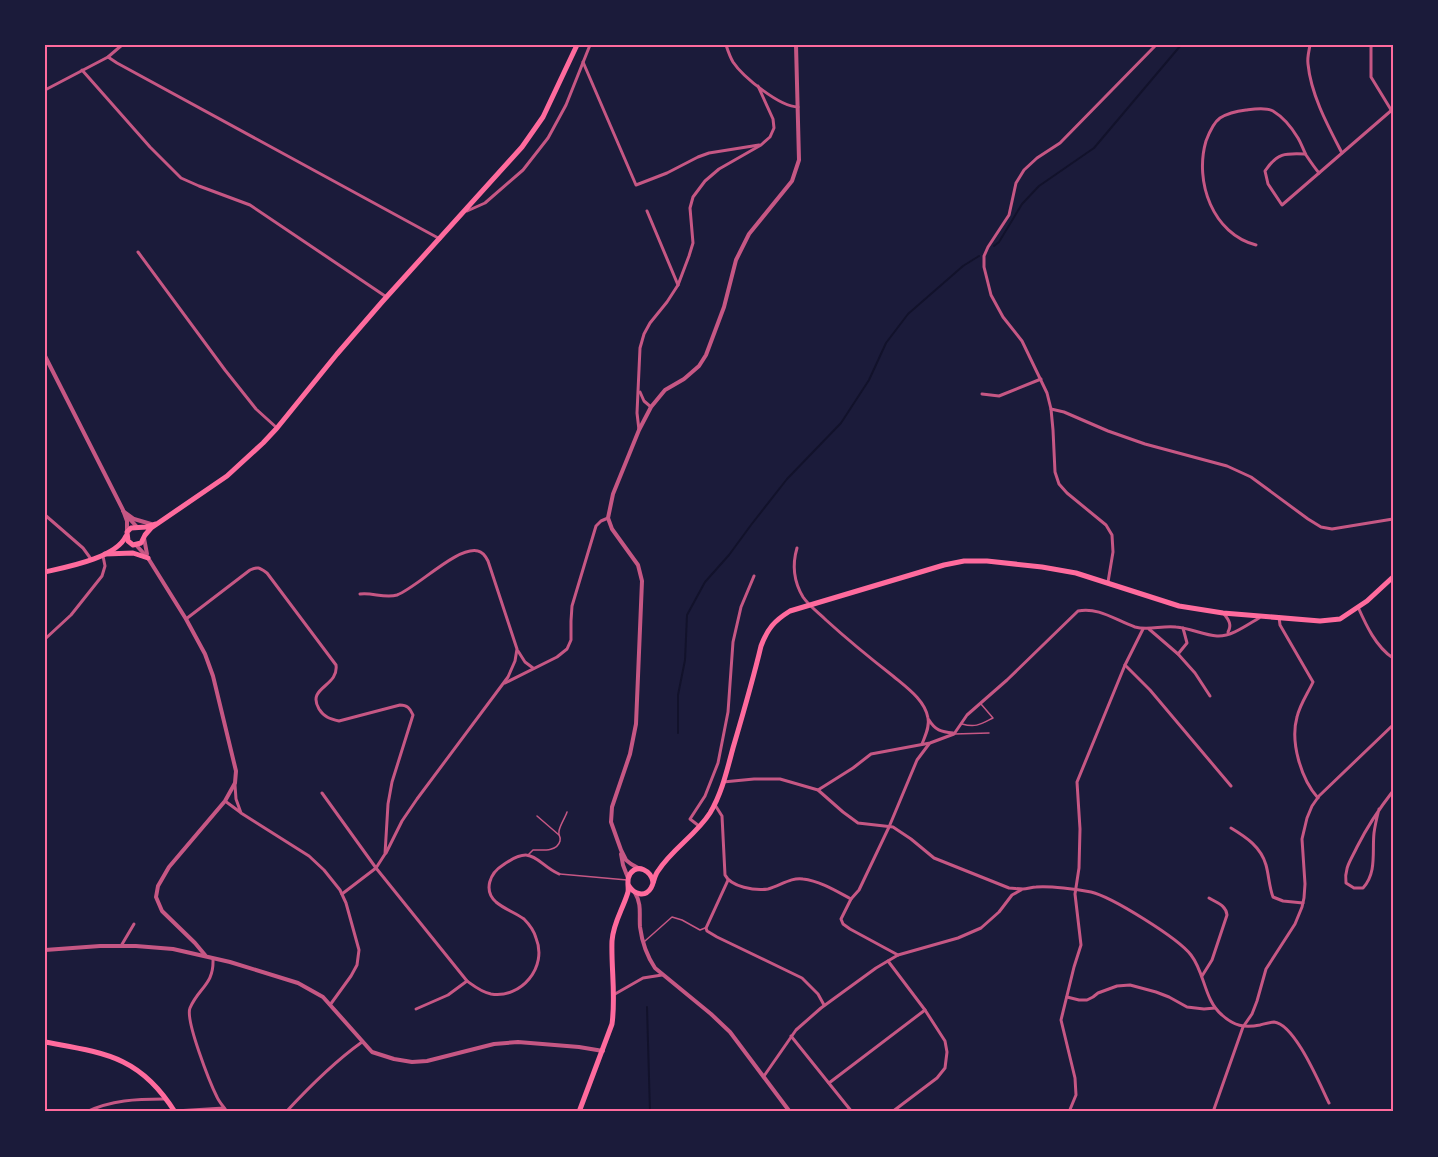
<svg xmlns="http://www.w3.org/2000/svg" width="1438" height="1157" viewBox="0 0 1438 1157" font-family="'Crimson Pro',serif">
<rect width="100%" height="100%" fill="#1b1b3a"/>
<g fill="none" stroke-linecap="round" stroke-linejoin="round">
<g stroke="#12122b" stroke-width="2">
<path d="M 994,246 L 999,242 L 1022,204 L 1039,186 L 1094,148 L 1181,45"/>
<path d="M 678,733 L 678,695 L 685,660 L 687,615 L 705,582 L 729,555 L 751,525 L 787,479 L 841,423 L 869,380 L 886,343 L 908,314 L 963,266 L 979,256"/>
<path d="M 647,1007 L 650,1112"/>
</g>
<g stroke="#c65784" stroke-width="1.5">
<path d="M 962,724 C 976,728 981,724 993,718 L 981,704"/>
<path d="M 954,734 L 989,733"/>
<path d="M 537,816 L 559,835"/>
<path d="M 528,855 L 533,850 C 542,850 557,852 560,841 C 561,834 558,838 559,831 C 560,825 565,818 567,812"/>
<path d="M 560,874 L 627,880"/>
<path d="M 645,941 L 672,917 L 682,920 L 700,930 L 705,928"/>
</g>
<g stroke="#c65784" stroke-width="3">
<path d="M 726,45 C 728,51 730,57 733,62 C 743,77 780,107 798,107"/>
<path d="M 1310,45 C 1309,51 1307,58 1308,64 C 1311,95 1328,126 1342,153"/>
<path d="M 1372,45 L 1371,47 L 1371,77 L 1393,113"/>
<path d="M 108,57 L 117,63 L 440,239"/>
<path d="M 583,62 L 636,185 L 667,173 L 698,157 L 709,153 L 759,145"/>
<path d="M 82,70 L 150,147 L 181,178 L 199,186 L 250,205 L 385,296"/>
<path d="M 45,90 L 108,57 L 122,45"/>
<path d="M 1305,154 C 1285,153 1277,153 1265,171 L 1268,184 L 1282,205 L 1393,109"/>
<path d="M 467,211 L 485,203 L 523,170 L 548,138 L 566,105 L 590,45"/>
<path d="M 647,211 L 678,285"/>
<path d="M 1256,245 C 1213,234 1194,182 1206,141 C 1209,133 1213,123 1220,118 C 1228,113 1238,111 1246,110 C 1254,109 1266,107 1273,111 C 1283,117 1292,128 1298,138 C 1301,143 1303,149 1306,155 C 1310,161 1314,167 1319,173"/>
<path d="M 138,252 L 225,370 L 256,409 L 277,428"/>
<path d="M 640,392 L 644,401 L 651,407"/>
<path d="M 982,394 L 999,396 L 1041,379"/>
<path d="M 1051,409 L 1064,412 L 1108,431 L 1145,444 L 1227,466 L 1251,477 L 1308,519 L 1321,527 L 1332,529 L 1393,519"/>
<path d="M 639,430 L 637,413 L 640,348 L 644,334 L 650,323 L 667,302 L 678,285 L 689,256 L 693,243 L 690,208 L 693,197 L 705,181 L 719,169 L 761,145 L 770,137 L 774,128 L 773,119 L 758,86"/>
<path d="M 45,515 L 83,548 L 91,559"/>
<path d="M 797,548 C 792,565 794,582 803,597 C 809,606 819,613 826,620 C 848,640 870,658 893,676 C 906,687 925,700 928,718 C 930,727 925,736 922,744"/>
<path d="M 1108,582 L 1113,552 L 1112,535 L 1106,525 L 1067,493 L 1059,484 L 1055,472 L 1053,430 L 1051,409 L 1047,393 L 1022,341 L 1003,317 L 991,295 L 984,267 L 984,256 L 988,247 L 1009,215 L 1016,183 L 1024,170 L 1037,158 L 1060,143 L 1156,45"/>
<path d="M 360,594 C 372,592 385,599 397,595 C 418,587 457,546 478,551 C 483,552 486,557 488,561 L 517,649 L 515,661 L 508,677 L 417,799 L 402,821 L 386,853"/>
<path d="M 1358,607 C 1366,625 1376,647 1393,658"/>
<path d="M 1224,614 C 1229,620 1232,625 1228,632"/>
<path d="M 1279,617 L 1280,625 L 1313,682 C 1308,693 1300,704 1297,717 C 1290,742 1301,779 1318,798"/>
<path d="M 186,619 L 250,570 C 258,566 260,568 267,573 L 336,665 C 339,687 306,687 319,709 C 324,717 330,719 339,721 L 400,705 C 407,705 410,708 413,715 L 392,782 L 388,804 L 385,854 L 376,868 L 322,793"/>
<path d="M 1149,629 L 1178,654 L 1195,673 L 1210,696"/>
<path d="M 45,639 L 71,615 L 102,576 L 105,566 L 103,556"/>
<path d="M 518,651 L 525,662 L 533,668"/>
<path d="M 1178,654 L 1187,643 L 1183,628"/>
<path d="M 1125,665 L 1150,690 L 1231,786"/>
<path d="M 505,683 L 557,657 L 567,649 L 571,640 L 571,621 L 572,606 L 596,526 L 601,521 L 608,518"/>
<path d="M 929,720 C 935,730 941,732 953,733"/>
<path d="M 723,782 L 754,779 L 780,779 L 818,790 L 843,812 L 858,823 L 893,827 L 911,839 L 934,858 L 1009,888 C 1013,888 1018,889 1023,889 C 1027,889 1032,887 1036,887 C 1051,886 1076,889 1091,892 C 1112,897 1178,938 1191,955 C 1205,973 1204,1000 1222,1015 C 1234,1026 1244,1028 1260,1025 C 1264,1024 1270,1022 1274,1022 C 1295,1024 1320,1085 1329,1103"/>
<path d="M 235,785 L 236,799 L 241,813 L 309,856 L 324,870 L 340,890 L 346,903 L 359,950 L 357,965 L 351,976 L 330,1005"/>
<path d="M 818,790 L 853,768 L 871,754 L 930,743 L 954,734 L 967,715 L 1007,680 L 1078,611 C 1099,607 1115,620 1135,627 C 1149,631 1162,625 1176,627 C 1190,628 1203,635 1217,636 C 1231,637 1247,625 1259,618"/>
<path d="M 225,801 L 240,812"/>
<path d="M 715,805 L 722,816 L 725,875 C 731,887 755,891 768,889 C 780,886 791,877 803,879 C 820,881 836,891 851,899"/>
<path d="M 1379,809 C 1377,817 1375,825 1374,833 C 1372,852 1377,873 1363,888 L 1354,888 L 1346,883 C 1344,868 1351,860 1357,847 C 1367,827 1379,809 1393,791"/>
<path d="M 699,826 L 690,819 L 705,796 L 718,763 L 728,712 L 733,642 L 741,607 L 754,576"/>
<path d="M 1231,828 C 1246,837 1261,847 1266,865 C 1269,876 1269,886 1273,897 L 1283,901 L 1303,903"/>
<path d="M 728,880 L 706,928 L 707,931 L 717,937 L 802,978 L 818,994 L 824,1005"/>
<path d="M 342,894 L 376,868 L 467,981 C 474,986 481,992 491,994 C 521,999 548,967 536,938 C 534,931 529,924 524,919 C 516,913 504,909 496,902 C 483,890 490,873 503,865 C 534,843 535,863 559,874"/>
<path d="M 121,946 L 134,924"/>
<path d="M 898,955 L 850,929 L 843,924 L 841,919 L 851,899 L 859,890 L 889,827 L 917,760 L 929,744"/>
<path d="M 213,959 C 214,985 199,987 190,1008 C 185,1020 210,1083 217,1097 C 219,1102 224,1107 227,1112"/>
<path d="M 888,961 L 925,1010 L 945,1041 L 947,1052 L 945,1068 L 937,1078 L 892,1112"/>
<path d="M 1202,976 L 1212,960 L 1227,915 C 1226,905 1217,903 1209,898"/>
<path d="M 615,994 L 643,978 L 662,975"/>
<path d="M 1067,997 L 1079,1000 L 1087,1000 L 1093,997 L 1098,993 L 1117,986 L 1130,985 L 1156,992 L 1169,997 L 1187,1007 L 1204,1009 L 1215,1008"/>
<path d="M 416,1009 L 448,995 L 467,981"/>
<path d="M 791,1036 L 852,1112"/>
<path d="M 764,1076 L 796,1030 L 821,1008 L 876,968 L 898,955 L 958,938 L 981,928 L 999,912 L 1012,895 L 1021,890"/>
<path d="M 829,1083 L 925,1010"/>
<path d="M 175,1111 L 224,1108"/>
<path d="M 86,1112 C 112,1100 136,1099 164,1099"/>
<path d="M 286,1112 C 310,1086 334,1062 362,1042"/>
<path d="M 1069,1112 L 1076,1095 L 1075,1078 L 1061,1020 L 1074,967 L 1081,945 L 1075,894 L 1079,868 L 1080,829 L 1077,782 L 1125,665 L 1143,629"/>
<path d="M 1213,1112 L 1243,1027 L 1252,1014 L 1257,1001 L 1266,969 L 1295,924 L 1302,907 L 1304,898 L 1305,884 L 1302,839 L 1307,818 L 1312,806 L 1319,796 L 1393,725"/>
</g>
<g stroke="#c65784" stroke-width="4">
<path d="M 45,356 L 123,510 L 127,521 L 127,531"/>
<path d="M 123,511 L 134,519 L 151,524"/>
<path d="M 127,516 L 137,527"/>
<path d="M 144,538 L 147,554"/>
<path d="M 136,545 L 148,558 L 186,619 L 205,654 L 213,676 L 236,771 L 235,783 L 225,801 L 169,867 L 158,886 L 156,897 L 162,911 L 195,943 L 205,955"/>
<path d="M 621,854 L 623,865 L 628,878"/>
<path d="M 640,869 L 631,864 L 626,860 L 621,850 L 611,822 L 612,807 L 630,754 L 636,724 L 642,581 L 638,565 L 612,529 L 608,518 L 613,494 L 639,430 L 651,407 L 665,390 L 684,379 L 699,366 L 706,355 L 724,307 L 736,260 L 749,234 L 792,181 L 799,160 L 796,45"/>
<path d="M 635,893 C 642,904 639,915 640,927 C 642,942 647,956 655,968 L 711,1014 L 730,1032 L 790,1112"/>
<path d="M 45,950 L 100,946 L 136,946 L 173,949 L 230,962 L 298,983 L 323,997 L 372,1052 L 394,1059 L 412,1062 L 427,1061 L 494,1044 L 518,1042 L 579,1047 L 603,1051"/>
</g>
<g stroke="#ff6b9d" stroke-width="5">
<path d="M 156,524 L 146,527 L 131,528 L 127,532 L 128,541 L 133,545 L 141,543 L 145,535 L 151,528 L 227,476 L 263,443 L 277,428 L 337,354 L 382,302 L 522,147 L 543,117 L 577,45"/>
<path d="M 105,554 L 133,553 L 148,558"/>
<path d="M 45,572 C 67,567 116,558 126,536"/>
<path d="M 629,886 C 634,894 645,898 651,888 C 654,883 654,876 658,871 C 672,849 696,835 710,813 C 722,793 727,770 733,748 C 743,714 753,680 761,646 C 768,628 774,621 790,611 L 944,565 L 964,561 L 987,561 L 1042,567 L 1076,573 L 1179,606 L 1223,613 L 1320,621 L 1340,619 L 1367,601 L 1393,577"/>
<path d="M 45,1042 C 105,1053 140,1056 175,1112"/>
<path d="M 579,1112 L 612,1024 C 616,996 611,968 612,941 C 613,923 623,909 628,892 C 629,886 626,880 630,874 C 638,863 651,871 653,882"/>
</g>
</g>
<rect width="1438" height="1157" fill="none" stroke="#1b1b3a" stroke-width="93"/>
<rect x="46" y="46" width="1346" height="1064" fill="none" stroke="#ff6b9d" stroke-width="2"/>
</svg>
